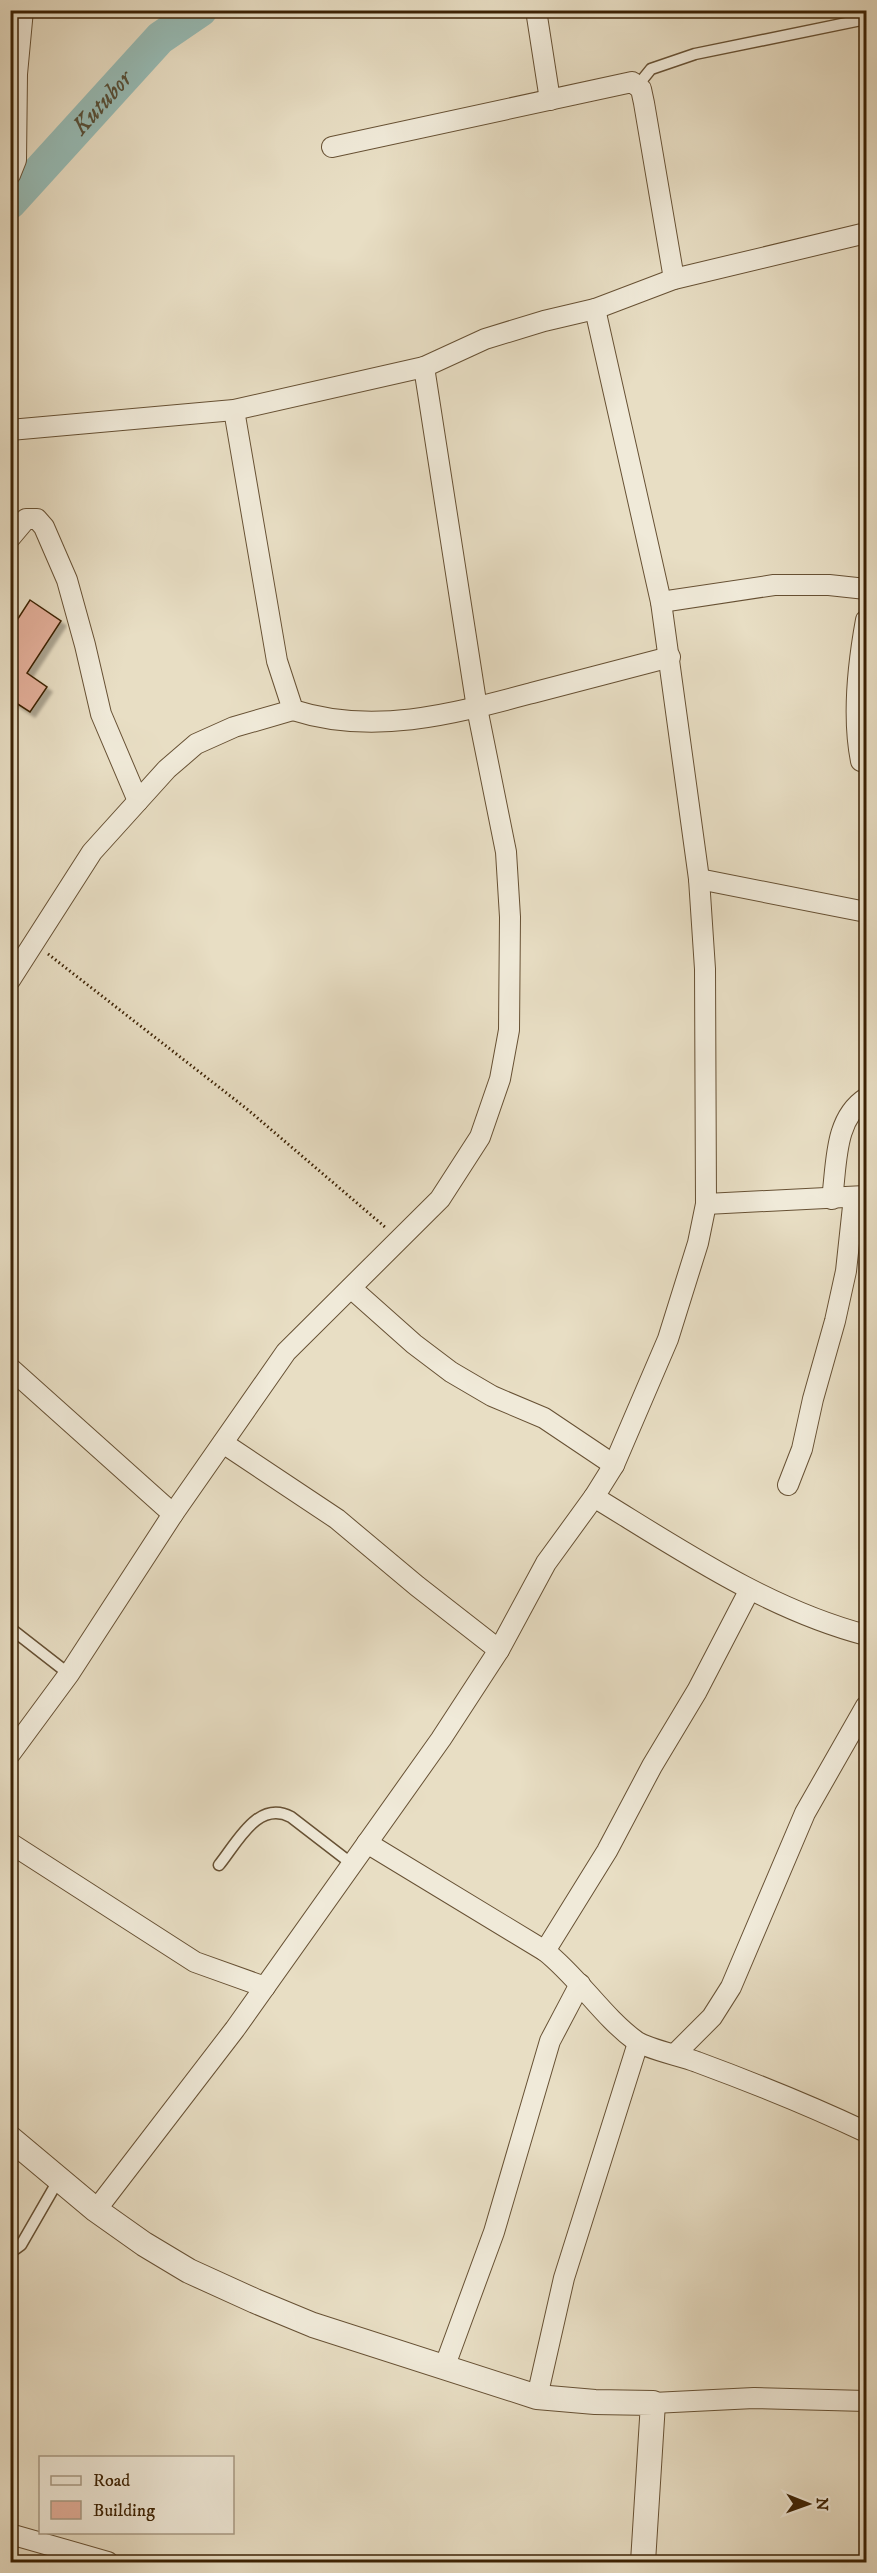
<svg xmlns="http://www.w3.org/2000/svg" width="877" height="2573" viewBox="0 0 877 2573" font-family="'IM FELL DW Pica',serif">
<defs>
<filter id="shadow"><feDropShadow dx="5" dy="5" stdDeviation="1.5" flood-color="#0004"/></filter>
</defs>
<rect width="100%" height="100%" fill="#e8dec4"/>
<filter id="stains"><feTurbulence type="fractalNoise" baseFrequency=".00333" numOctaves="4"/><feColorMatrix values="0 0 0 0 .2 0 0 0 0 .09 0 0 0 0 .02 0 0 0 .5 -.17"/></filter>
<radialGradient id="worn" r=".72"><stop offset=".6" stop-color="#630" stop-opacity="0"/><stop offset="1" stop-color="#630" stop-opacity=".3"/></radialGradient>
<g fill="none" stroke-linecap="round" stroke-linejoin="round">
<path stroke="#97bcb6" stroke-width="33" id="s1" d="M 10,203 L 160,38 L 201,10"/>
</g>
<path fill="#e3af9a" stroke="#3c2204" stroke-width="1.5" filter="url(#shadow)" d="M 30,600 L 61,621 L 27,673 L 47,687 L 30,712 L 10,699 L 10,631 Z"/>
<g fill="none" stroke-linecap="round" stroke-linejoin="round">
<defs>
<g id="service">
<path d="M 638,85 L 651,69 L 695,54 L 866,19"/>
<path d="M 10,1628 L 69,1674"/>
<path d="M 219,1865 C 237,1843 258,1799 291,1817 L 352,1864"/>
<path d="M 10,2253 L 21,2245 L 59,2179"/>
</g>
<g id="minor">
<path d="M 536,10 L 550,100"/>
<path d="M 332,147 L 632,82 L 641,89 L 644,103 L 674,279"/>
<path d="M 10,175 L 16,160 L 17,74 L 23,10"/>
<path d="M 234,410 L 277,661 L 293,710 C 373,736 453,714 532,693 C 578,681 624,669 670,657"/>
<path d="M 10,430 L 234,410 L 424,367 L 485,339 L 544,321 L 595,309 L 674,279 L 866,233"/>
<path d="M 10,538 L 26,519 L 37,519 L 44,527 L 67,580 L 85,645 L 101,714 L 138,801"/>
<path d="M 661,602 L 774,585 L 829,585 L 866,589"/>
<path d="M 866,620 C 858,664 852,716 861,761 L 866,763"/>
<path d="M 699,879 L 866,912"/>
<path d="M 10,980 L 92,852 L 167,769 L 196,744 L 234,727 L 293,710"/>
<path d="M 832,1199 C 837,1163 834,1119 866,1098"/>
<path d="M 706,1204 L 865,1196"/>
<path d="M 351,1288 L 414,1344 L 451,1372 L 492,1396 L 544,1418 L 614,1465"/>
<path d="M 10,1368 L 173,1514"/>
<path d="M 223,1443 L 337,1519 L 417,1586 L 499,1650"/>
<path d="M 788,1485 L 802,1449 L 813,1399 L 835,1321 L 846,1271 L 854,1197"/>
<path d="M 594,1497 C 681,1550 767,1609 866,1635"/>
<path d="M 10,1754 L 69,1674 L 173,1514 L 286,1352 L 440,1199 L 480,1137 L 500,1079 L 509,1030 L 510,917 L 506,852 L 477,708 L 424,367"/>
<path d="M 10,1843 L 195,1962 L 265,1987"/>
<path d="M 367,1843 L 545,1951 C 579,1978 603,2017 636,2041 C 647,2049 682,2056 697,2062 C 754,2083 811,2106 866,2132"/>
<path d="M 545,1951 L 607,1851 L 652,1766 L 697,1691 L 749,1591"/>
<path d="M 675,2054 L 712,2017 L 731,1987 L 805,1813 L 866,1706"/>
<path d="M 96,2210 L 235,2029 L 441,1739 L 499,1650 L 546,1563 L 594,1497 L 614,1465 L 668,1339 L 698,1243 L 706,1204 L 705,969 L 699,879 L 661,602 L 595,309"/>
<path d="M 444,2368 L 494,2232 L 550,2041 L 580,1984"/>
<path d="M 537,2397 L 564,2278 L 638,2043"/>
<path d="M 653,2403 L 754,2398 L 866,2401"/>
<path d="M 10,2534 L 108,2562"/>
</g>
<path id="tertiary" d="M 10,2138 L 96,2210 L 144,2244 L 189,2271 L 255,2301 L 313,2325 L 537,2397 L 595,2402 L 653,2403 L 643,2562"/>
</defs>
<use href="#service" stroke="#675134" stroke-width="13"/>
<use href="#minor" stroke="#675134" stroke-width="22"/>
<use href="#tertiary" stroke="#675134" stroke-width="26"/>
<path stroke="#3c2204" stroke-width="3" stroke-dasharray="1.5 3" stroke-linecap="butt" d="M 48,954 L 247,1109 L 385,1227"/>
<use href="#service" stroke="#f0ead9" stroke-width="10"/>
<use href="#minor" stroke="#f0ead9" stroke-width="20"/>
<use href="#tertiary" stroke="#f0ead9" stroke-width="24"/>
</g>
<g text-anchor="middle" stroke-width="4.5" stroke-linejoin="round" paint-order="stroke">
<g font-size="24" font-style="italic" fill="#575039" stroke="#f0ead9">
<text dy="8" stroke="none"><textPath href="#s1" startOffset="136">Kutubor</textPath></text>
</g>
</g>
<rect width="877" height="2573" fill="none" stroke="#e8dec4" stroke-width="36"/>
<rect x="12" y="12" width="853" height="2549" fill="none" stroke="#3c2204" stroke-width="3"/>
<rect x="18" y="18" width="841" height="2537" fill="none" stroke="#3c2204" stroke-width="1.5"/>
<rect x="39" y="2456" width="195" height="78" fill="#f0ead9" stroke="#a89a84" stroke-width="1.5"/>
<rect x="51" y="2476" width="30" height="9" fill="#f0ead9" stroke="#a89a84" stroke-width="1.5"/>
<text x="93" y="2486" font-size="18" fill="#3c2204">Road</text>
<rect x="51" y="2501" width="30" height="18" fill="#e3af9a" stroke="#a89a84" stroke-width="1.5"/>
<text x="93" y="2516" font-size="18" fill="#3c2204">Building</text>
<g transform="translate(808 2504) rotate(91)" stroke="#f0ead9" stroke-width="4.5" paint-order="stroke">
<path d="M0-4.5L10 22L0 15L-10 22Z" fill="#3c2204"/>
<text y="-9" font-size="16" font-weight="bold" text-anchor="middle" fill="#3c2204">N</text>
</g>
<rect width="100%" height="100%" filter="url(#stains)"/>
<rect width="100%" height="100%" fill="url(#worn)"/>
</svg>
